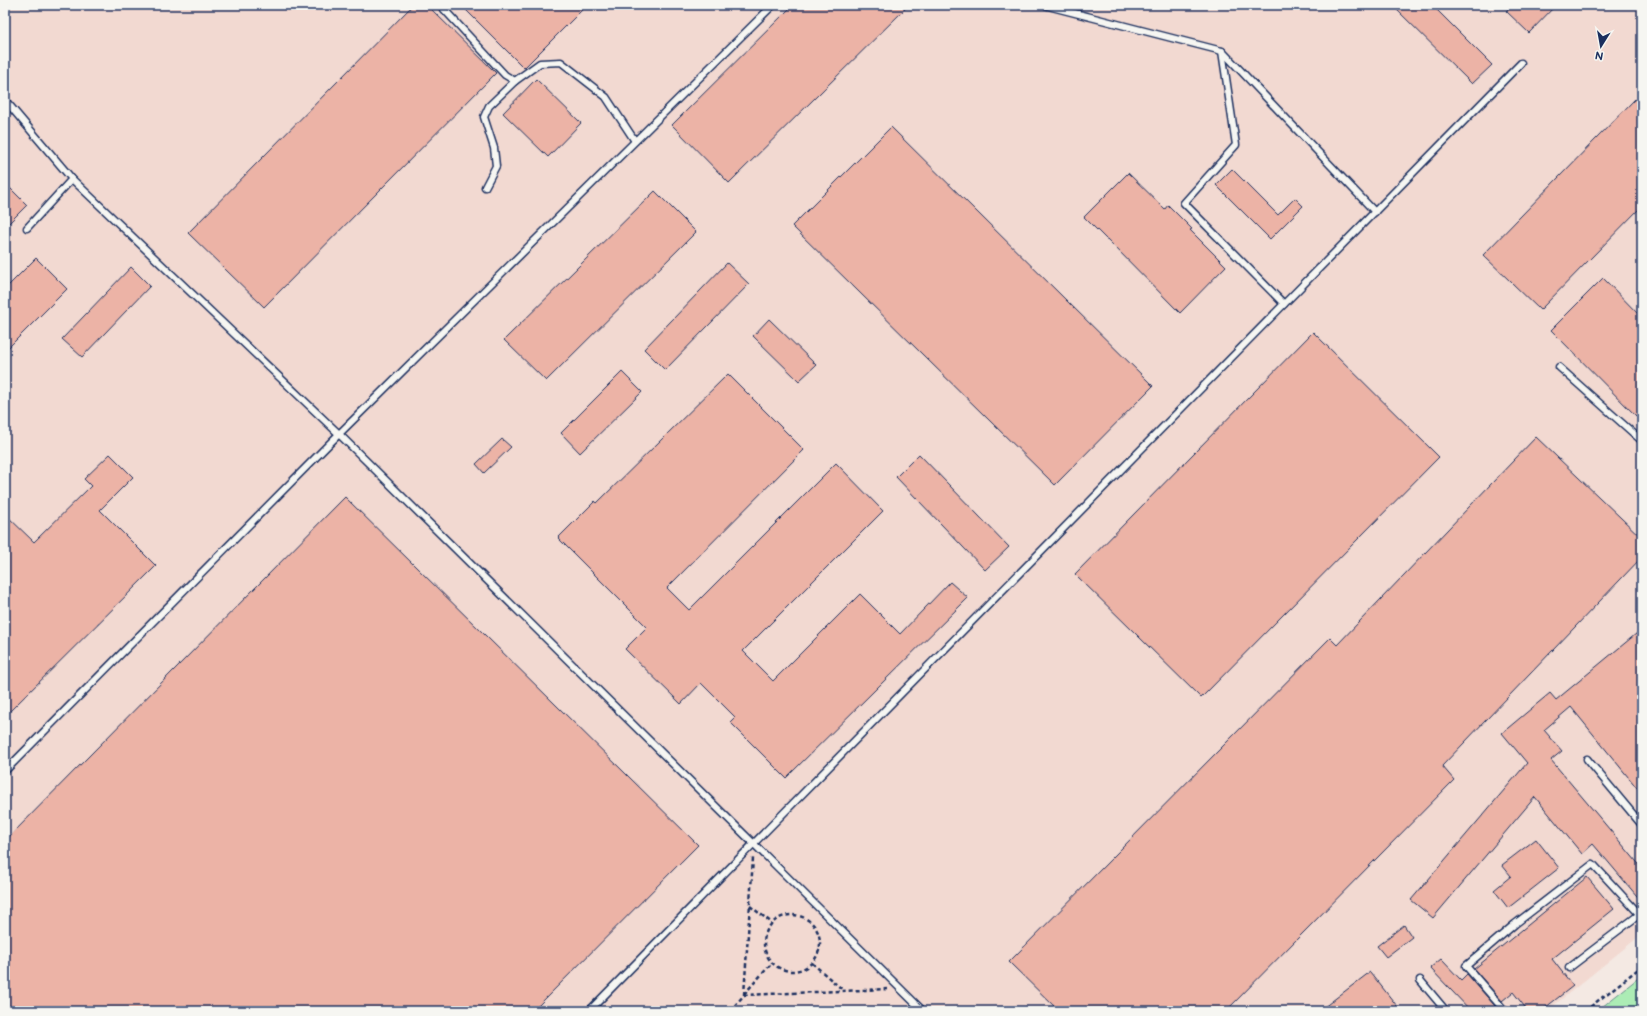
<svg xmlns="http://www.w3.org/2000/svg" width="1647" height="1016" viewBox="0 0 1647 1016" font-family="'Balsamiq Sans',sans-serif">
<rect width="100%" height="100%" fill="#f4e9e3"/>
<filter id="ink" filterUnits="userSpaceOnUse"><feTurbulence type="fractalNoise" baseFrequency=".025" numOctaves="2"/><feDisplacementMap in="SourceGraphic" scale="8" xChannelSelector="R" yChannelSelector="G"/><feConvolveMatrix kernelMatrix="1 2 1 2 8 2 1 2 1" color-interpolation-filters="sRGB"/></filter>
<g filter="url(#ink)">
<path fill="#f2d9d1" d="M 5,5 L 1642,5 L 1642,934 L 1547,1011 L 5,1011 Z"/>
<path fill="#acecb5" stroke="#648e8a" d="M 1642,975 L 1642,1003 L 1632,1011 L 1597,1011 Z"/>
<g fill="#ecb3a6" stroke="#1b2f5e">
<path d="M 413,5 L 427,5 L 496,73 L 264,307 L 188,233 Z"/>
<path d="M 461,5 L 587,5 L 524,68 Z"/>
<path d="M 793,5 L 909,5 L 729,183 L 672,125 Z"/>
<path d="M 1392,5 L 1432,5 L 1492,65 L 1472,84 Z"/>
<path d="M 1513,5 L 1556,5 L 1529,33 L 1506,11 Z"/>
<path d="M 536,79 L 581,123 L 548,157 L 503,113 Z"/>
<path d="M 1635,99 L 1642,105 L 1642,206 L 1540,310 L 1483,255 Z"/>
<path d="M 891,127 L 1153,386 L 1055,485 L 792,226 Z"/>
<path d="M 1232,169 L 1278,215 L 1295,198 L 1303,206 L 1270,239 L 1216,185 Z"/>
<path d="M 1128,173 L 1165,209 L 1168,205 L 1192,229 L 1190,230 L 1226,266 L 1180,313 L 1107,239 L 1106,239 L 1084,217 Z"/>
<path d="M 5,183 L 27,205 L 5,227 Z"/>
<path d="M 655,191 L 696,232 L 546,381 L 504,340 Z"/>
<path d="M 36,258 L 67,289 L 5,351 L 5,289 Z"/>
<path d="M 727,263 L 749,284 L 665,370 L 644,349 Z"/>
<path d="M 131,267 L 150,286 L 82,357 L 62,339 Z"/>
<path d="M 1603,278 L 1642,318 L 1642,422 L 1551,330 Z"/>
<path d="M 769,319 L 816,365 L 799,381 L 753,336 Z"/>
<path d="M 1313,332 L 1439,457 L 1201,698 L 1075,574 Z"/>
<path d="M 622,372 L 642,392 L 580,453 L 561,433 Z"/>
<path d="M 728,374 L 804,450 L 667,588 L 689,610 L 836,463 L 883,511 L 743,651 L 773,681 L 860,594 L 900,634 L 950,582 L 968,598 L 786,778 L 730,722 L 735,717 L 701,683 L 681,704 L 625,649 L 647,627 L 558,538 L 595,501 L 597,503 Z"/>
<path d="M 1536,437 L 1642,538 L 1642,557 L 1442,766 L 1454,780 L 1226,1011 L 1059,1011 L 1009,962 L 1330,638 L 1337,645 Z"/>
<path d="M 502,439 L 511,447 L 484,473 L 476,464 Z"/>
<path d="M 110,454 L 133,477 L 100,510 L 156,566 L 5,716 L 5,514 L 34,542 L 91,486 L 84,479 Z"/>
<path d="M 919,454 L 1009,547 L 985,570 L 896,477 Z"/>
<path d="M 345,497 L 698,845 L 533,1011 L 5,1011 L 5,841 Z"/>
<path d="M 1642,629 L 1642,794 L 1571,707 L 1544,730 L 1562,751 L 1551,760 L 1642,868 L 1642,902 L 1593,844 L 1582,854 L 1535,797 L 1433,918 L 1411,900 L 1527,763 L 1502,733 L 1550,693 L 1556,700 Z"/>
<path d="M 1536,839 L 1559,868 L 1508,908 L 1494,890 L 1511,876 L 1502,865 Z"/>
<path d="M 1587,877 L 1614,909 L 1552,959 L 1573,986 L 1541,1011 L 1528,1011 L 1513,992 L 1502,1001 L 1474,969 Z"/>
<path d="M 1404,925 L 1412,937 L 1386,957 L 1377,946 Z"/>
<path d="M 1441,959 L 1461,980 L 1467,974 L 1495,1006 L 1489,1011 L 1471,1011 L 1430,968 Z"/>
<path d="M 1370,972 L 1401,1011 L 1319,1011 Z"/>
</g>
<g fill="none" stroke-linecap="round" stroke-linejoin="round">
<defs>
<g id="service">
<path d="M 440,5 L 505,75 L 515,81 L 540,63 L 561,62 L 606,97 L 635,141"/>
<path d="M 1044,5 L 1222,51 L 1375,212"/>
<path d="M 1222,51 L 1236,145 L 1184,203 L 1284,304"/>
<path d="M 5,100 L 72,179 L 339,434 L 923,1011"/>
<path d="M 485,187 L 496,166 L 494,148 L 484,117 L 489,106 L 515,81"/>
<path d="M 27,228 L 72,179"/>
<path d="M 1559,367 L 1642,441"/>
<path d="M 1587,759 L 1642,825"/>
<path d="M 5,771 L 339,434 L 773,5"/>
<path d="M 1569,968 L 1640,914"/>
<path d="M 1420,980 L 1446,1011"/>
<path d="M 589,1011 L 1521,63"/>
<path d="M 1505,1011 L 1466,966 L 1515,924 L 1593,864 L 1642,917"/>
</g>
</defs>
<use href="#service" stroke="#1b2f5e" stroke-width="9"/>
<g stroke="#1b2f5e" stroke-width="2.5" stroke-dasharray="4 3" stroke-linecap="butt">
<path d="M 750,906 L 772,923"/>
<circle cx="792" cy="943" r="28"/>
<path d="M 812,963 L 844,991"/>
<path d="M 744,994 L 772,963"/>
<path d="M 744,995 L 753,858"/>
<path d="M 730,1011 L 744,995 L 888,989"/>
<path d="M 1585,1011 L 1642,966"/>
</g>
<use href="#service" stroke="#f6f6f2" stroke-width="6"/>
</g>
</g>
<rect width="1647" height="1016" fill="none" stroke="#f6f6f2" stroke-width="20"/>
<rect x="10" y="10" width="1627" height="996" fill="none" stroke="#1b2f5e" stroke-width="1.5" filter="url(#ink)"/>
<g transform="translate(1601 46) rotate(191)" stroke="#f6f6f2" stroke-width="3" paint-order="stroke">
<path d="M0-3L7 15L0 10L-7 15Z" fill="#1b2f5e"/>
<text y="-6" font-size="11" font-weight="bold" text-anchor="middle" fill="#1b2f5e">N</text>
</g>
</svg>
